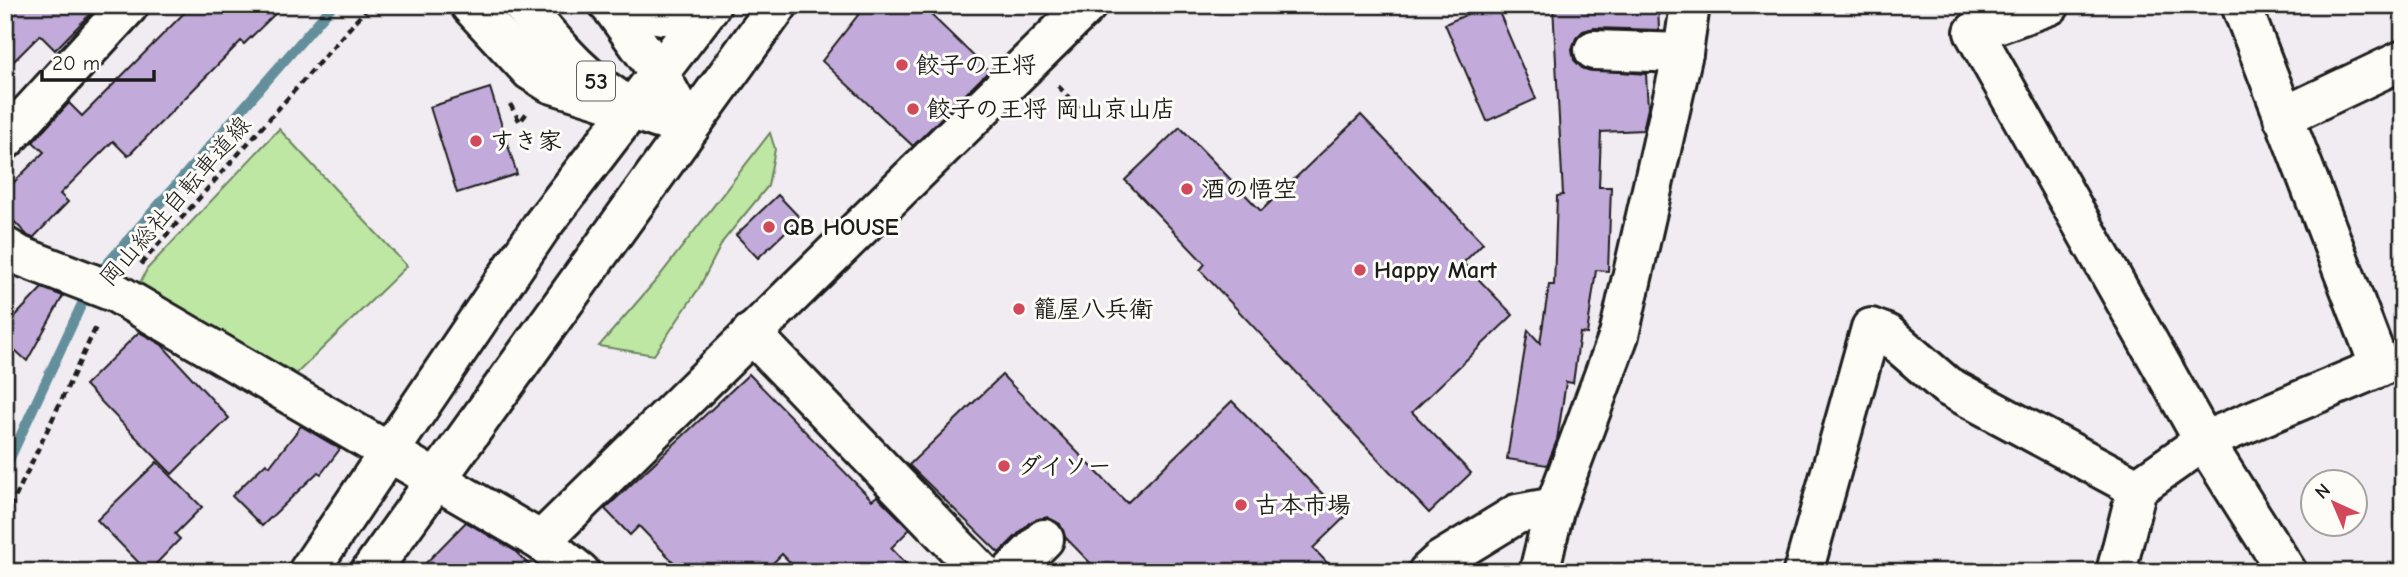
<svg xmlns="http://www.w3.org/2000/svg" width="2408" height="577" viewBox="0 0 2408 577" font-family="'Comic Neue','Klee One',sans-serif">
<rect width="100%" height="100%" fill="#f1ecf1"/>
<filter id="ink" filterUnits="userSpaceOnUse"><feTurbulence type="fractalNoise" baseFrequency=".0143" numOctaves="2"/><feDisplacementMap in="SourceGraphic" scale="14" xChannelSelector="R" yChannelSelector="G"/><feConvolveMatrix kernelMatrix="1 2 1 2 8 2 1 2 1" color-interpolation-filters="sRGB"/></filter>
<g filter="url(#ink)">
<g fill="#bde7a3" stroke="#6c8260" stroke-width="2">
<path d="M 279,129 L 407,266 L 291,379 L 136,291 L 147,269 Z"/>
<path d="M 770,133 L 775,149 L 768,186 L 723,241 L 699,288 L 654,355 L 599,346 L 658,278 Z"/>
</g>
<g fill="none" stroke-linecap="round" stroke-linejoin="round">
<path stroke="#628f9b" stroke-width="10" d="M 5,469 L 93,280 L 333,5"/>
</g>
<g fill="#c2abda" stroke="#1c1c1c" stroke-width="2">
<path d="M 5,5 L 99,5 L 55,50 L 40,35 L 5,70 Z"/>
<path d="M 192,5 L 284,5 L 244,44 L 241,41 L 128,156 L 113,141 L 60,194 L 68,202 L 33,238 L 28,236 L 5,212 L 5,191 L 44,152 L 33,142 L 69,103 L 82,116 Z"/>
<path d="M 866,5 L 921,5 L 989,71 L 913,146 L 822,61 Z"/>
<path d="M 1488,5 L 1496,5 L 1536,99 L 1487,121 L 1445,24 Z"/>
<path d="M 1553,5 L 1658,5 L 1659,30 L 1594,28 L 1583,31 L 1576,38 L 1572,49 L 1574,60 L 1583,69 L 1646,74 L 1648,108 L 1643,130 L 1601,132 L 1599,187 L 1611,187 L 1608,271 L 1596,270 L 1587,334 L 1580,333 L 1573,383 L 1566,382 L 1557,440 L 1547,465 L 1507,459 L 1528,330 L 1540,343 L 1549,285 L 1554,285 L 1557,196 L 1563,195 Z"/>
<path d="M 490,88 L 517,174 L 457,193 L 430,107 Z"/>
<path d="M 1361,115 L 1483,243 L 1463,263 L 1513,315 L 1412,412 L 1471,473 L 1429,513 L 1200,270 L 1205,264 L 1125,180 L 1180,127 L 1261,211 Z"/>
<path d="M 778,195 L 800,218 L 758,258 L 736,235 Z"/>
<path d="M 42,288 L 63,296 L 27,361 L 5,341 L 5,327 Z"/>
<path d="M 139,332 L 162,345 L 229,418 L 172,474 L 85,385 Z"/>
<path d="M 749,374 L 872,500 L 877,496 L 910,529 L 891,548 L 914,572 L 799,572 L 782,554 L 764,572 L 683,572 L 639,526 L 630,535 L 605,509 Z"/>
<path d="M 1002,375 L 1127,503 L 1232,401 L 1345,517 L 1313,548 L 1336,572 L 1099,572 L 1065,537 L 1060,524 L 1047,517 L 1029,523 L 999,553 L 909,465 Z"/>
<path d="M 301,426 L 340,449 L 321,474 L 318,472 L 262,526 L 232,496 L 266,463 L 270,466 Z"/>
<path d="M 157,462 L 202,507 L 175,534 L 180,539 L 148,572 L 97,520 Z"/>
<path d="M 466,522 L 515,551 L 536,572 L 417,572 Z"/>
</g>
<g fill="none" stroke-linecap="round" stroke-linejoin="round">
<defs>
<g id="street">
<path d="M 470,5 L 531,71 L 550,83 L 627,107"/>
<path d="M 2050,5 L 1974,32 L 2204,441 L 2287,572"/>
<path d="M 1594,50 L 1683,53"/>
<path d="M 2283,117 L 2403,60"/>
<path d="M 5,140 L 129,5"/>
<path d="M 5,247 L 20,256 L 116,293 L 541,541 L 580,572"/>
<path d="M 751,333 L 981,572"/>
<path d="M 541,541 L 1087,5"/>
<path d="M 1011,572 L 1044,539"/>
<path d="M 1428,572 L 1440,561 L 1517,514 L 1555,507"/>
<path d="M 1539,572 L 1555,507 L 1619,335 L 1683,53 L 1690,5"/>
<path d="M 1803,572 L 1871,328 L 1887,334 L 1947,386 L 2137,488"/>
<path d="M 2116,572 L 2137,488 L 2204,441 L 2380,367 L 2241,5"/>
</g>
<path id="secondary" d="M 308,572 L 541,227 L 659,73 L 689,128 L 370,572"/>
<g id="highway">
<path d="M 522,5 C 554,43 588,85 633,108 C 650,118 670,122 689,128 L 778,5"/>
<path d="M 610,5 L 659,73 L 711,5"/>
<path d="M 610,6 L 663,15 L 693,5"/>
</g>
</defs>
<use href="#street" stroke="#1c1c1c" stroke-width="44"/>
<use href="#secondary" stroke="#1c1c1c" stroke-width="44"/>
<use href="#highway" stroke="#1c1c1c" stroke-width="44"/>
<g stroke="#1c1c1c" stroke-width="4.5" stroke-dasharray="7 5" stroke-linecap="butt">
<path d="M 1058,86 L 1079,108"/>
<path d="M 510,104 L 520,122 L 528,111"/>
<path d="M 141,264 L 370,5"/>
<path d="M 5,519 L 97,325"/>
</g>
<use href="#street" stroke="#fdfcf7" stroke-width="38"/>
<use href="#secondary" stroke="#fdfcf7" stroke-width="38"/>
<use href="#highway" stroke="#fdfcf7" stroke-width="38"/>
</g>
</g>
<g fill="#d1495b" stroke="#fdfcf7" stroke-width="2.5">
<circle cx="902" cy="65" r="7"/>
<circle cx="913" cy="109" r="7"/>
<circle cx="476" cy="141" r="7"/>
<circle cx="1187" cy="189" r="7"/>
<circle cx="769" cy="227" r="7"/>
<circle cx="1360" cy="270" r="7"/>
<circle cx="1019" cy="309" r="7"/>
<circle cx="1004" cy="466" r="7"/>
<circle cx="1241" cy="505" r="7"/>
</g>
<g text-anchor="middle" stroke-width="6" stroke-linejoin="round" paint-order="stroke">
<rect fill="#fdfcf7" stroke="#605f5e" stroke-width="2" x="577" y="61.5" width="38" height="39" rx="5"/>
<g font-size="23" font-weight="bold" fill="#1c1c1c">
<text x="596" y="89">53</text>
</g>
<g font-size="24" font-weight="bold" fill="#1c1c1c" stroke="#fdfcf7" text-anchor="start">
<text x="916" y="73">餃子の王将</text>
<text x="927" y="117">餃子の王将 岡山京山店</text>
<text x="490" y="149">すき家</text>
<text x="1201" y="197">酒の悟空</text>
<text x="783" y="235">QB HOUSE</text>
<text x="1374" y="278">Happy Mart</text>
<text x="1033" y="317">籠屋八兵衛</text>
<text x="1018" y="474">ダイソー</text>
<text x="1255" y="513">古本市場</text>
</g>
<g font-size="24" fill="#1c1c1c" stroke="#fdfcf7">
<text transform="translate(175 201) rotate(-49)" y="8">岡山総社自転車道線</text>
</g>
</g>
<rect width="2408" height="577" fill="none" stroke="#fdfcf7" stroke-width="28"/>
<rect x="14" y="14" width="2380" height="549" fill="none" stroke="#1c1c1c" stroke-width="2.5" filter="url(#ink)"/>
<g transform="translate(2334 503) rotate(316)"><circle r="33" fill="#fdfcf7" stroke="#a3a29f" stroke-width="2"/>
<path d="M0-5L12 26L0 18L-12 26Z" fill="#d1495b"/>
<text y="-10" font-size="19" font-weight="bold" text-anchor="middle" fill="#1c1c1c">N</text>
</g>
<path d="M42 70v10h112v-10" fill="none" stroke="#1c1c1c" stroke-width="3.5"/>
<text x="52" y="70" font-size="21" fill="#1c1c1c" stroke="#fdfcf7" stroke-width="5" paint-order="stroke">20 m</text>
</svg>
